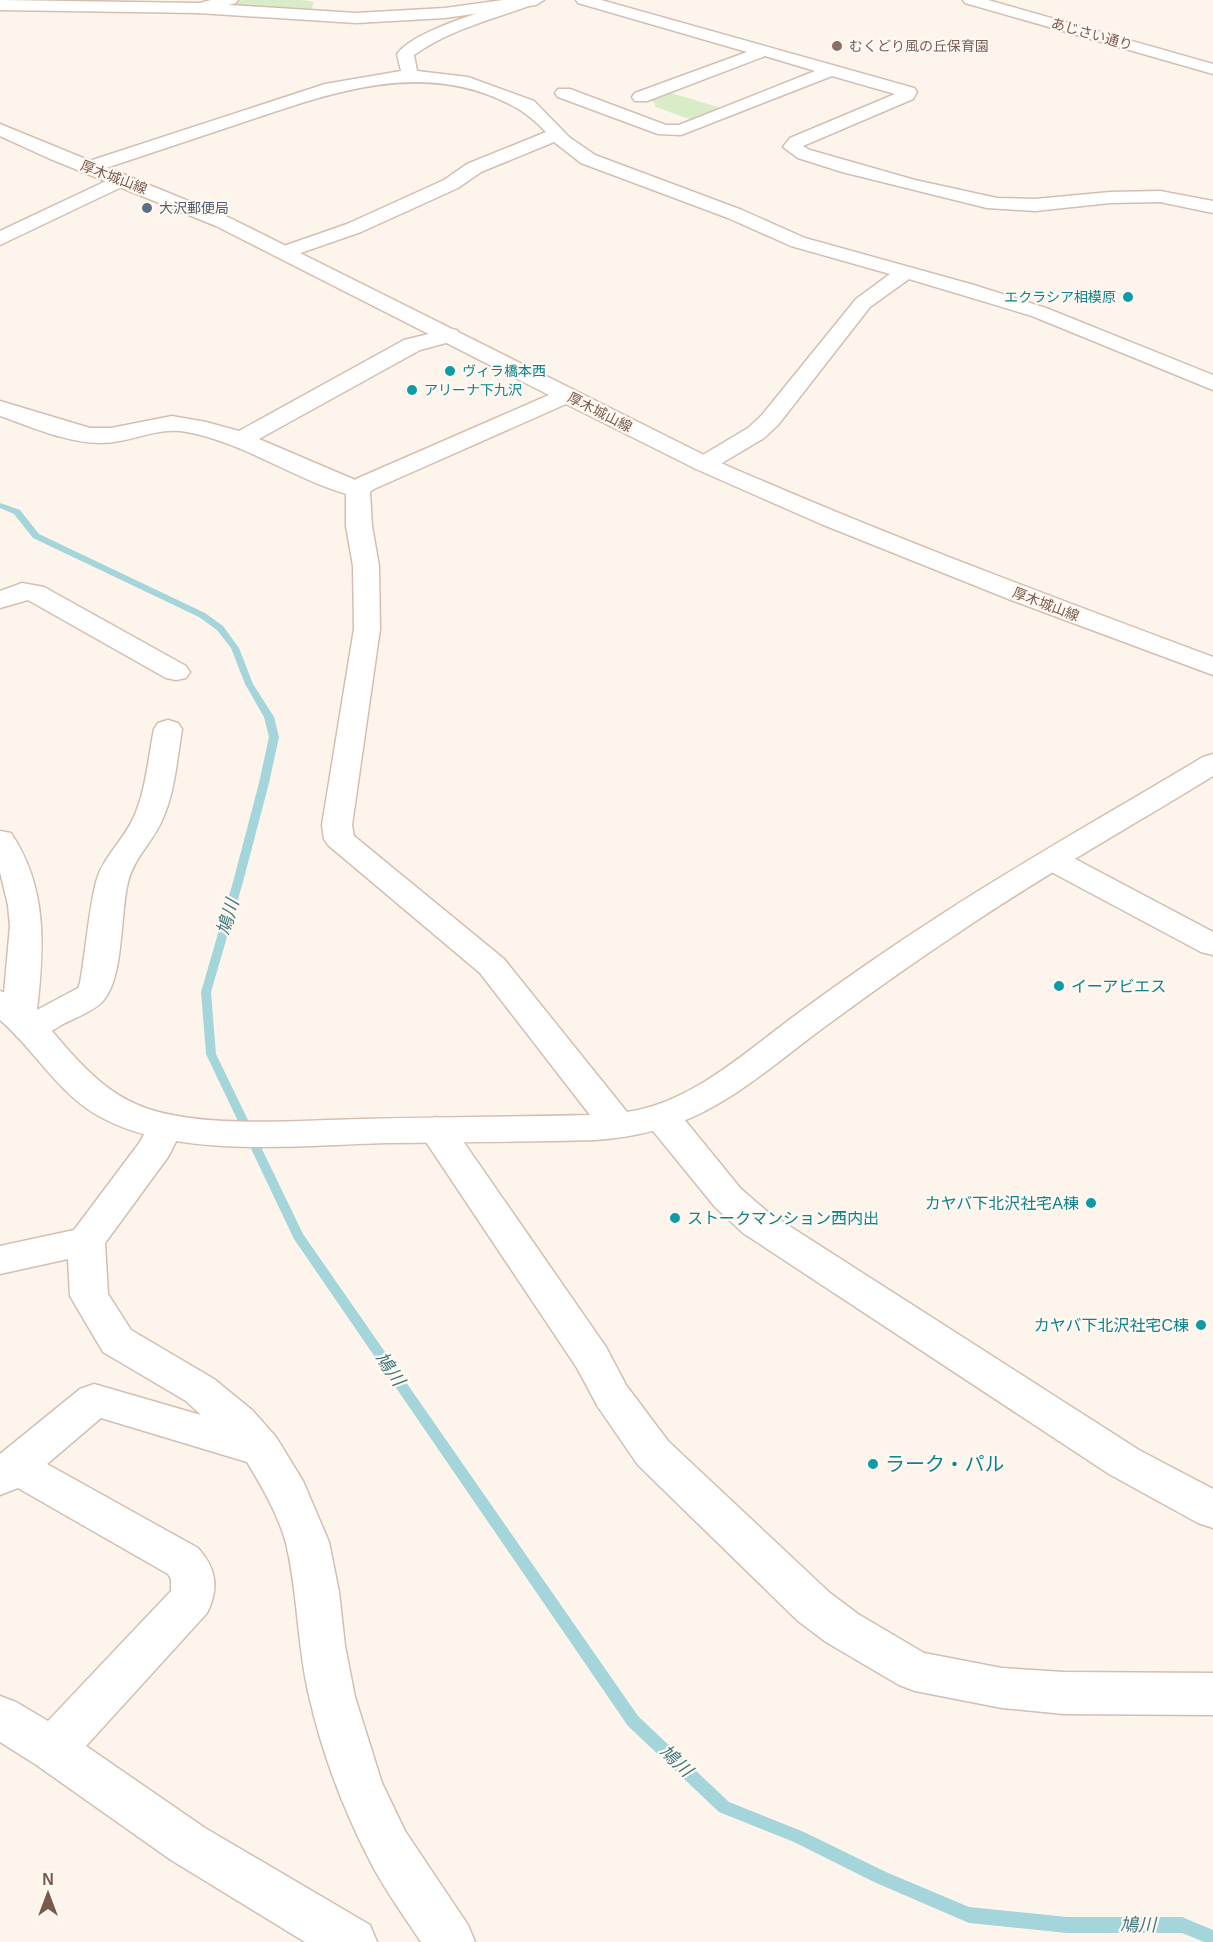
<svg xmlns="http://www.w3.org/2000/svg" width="1213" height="1942" viewBox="0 0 1213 1942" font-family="Helvetica,'Noto Sans JP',sans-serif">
<rect width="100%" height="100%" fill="#fdf5eb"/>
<g fill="#d9ecc8">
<path d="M 242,0 L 303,0 L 314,2 L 311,11 L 223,5 Z"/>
<path d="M 671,93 L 724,109 L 700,123 L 656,107 L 654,102 L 641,97 Z"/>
</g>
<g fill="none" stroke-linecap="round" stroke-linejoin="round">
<path fill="#a4d5da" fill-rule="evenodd" d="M 0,503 L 20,510 L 39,534 L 205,613 L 223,626 L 239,648 L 253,684 L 274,717 L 279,737 L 269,783 L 243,882 L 211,992 L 216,1054 L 303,1234 L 638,1716 L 729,1802 L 804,1832 L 886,1872 L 969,1907 L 1067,1917 L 1182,1917 L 1213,1930 L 1213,1942 L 1204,1942 L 1182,1933 L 1067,1933 L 969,1923 L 874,1882 L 794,1842 L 719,1812 L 628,1726 L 294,1239 L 206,1054 L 201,992 L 233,882 L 259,783 L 269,737 L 264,717 L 245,684 L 231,648 L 217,630 L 199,617 L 33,538 L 14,514 L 0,508 Z"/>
<defs>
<g id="street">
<path d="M 211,0 L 238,0 L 236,3 L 198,13 L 190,8 L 192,5 Z"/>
<path d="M 516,0 L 536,1 L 534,4 C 494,19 448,30 414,55 L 417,71 L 468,77 L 534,101 L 569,137 L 595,155 L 742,210 L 805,238 L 974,285 L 1046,308 L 1213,375 L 1213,390 L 1032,316 L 909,279 L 870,307 L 778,425 L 764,438 L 712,469 L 704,471 L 696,469 L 692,464 L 696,459 L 748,428 L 762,415 L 856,299 L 890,274 L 791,246 L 728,218 L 581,163 L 554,142 L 481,172 L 458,188 L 361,232 L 292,256 L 278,256 L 275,252 L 278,248 L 347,224 L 444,180 L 467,164 L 546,132 C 528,113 517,107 494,97 C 409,62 323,96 241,123 C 192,139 143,156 94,172 L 80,172 L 78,168 L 80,164 L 325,84 L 401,71 L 397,54 C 414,30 487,11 516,0 Z"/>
<path d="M 576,0 L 601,0 L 914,88 L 917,92 L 913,99 L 803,146 L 810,150 L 915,180 L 997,198 L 1035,199 L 1110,192 L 1160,191 L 1213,201 L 1213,213 L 1160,202 L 1110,203 L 1035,211 L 987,208 L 842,172 L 798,158 L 783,147 L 790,138 L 895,94 L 832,76 L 681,135 L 658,134 L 558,97 L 555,93 L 558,89 L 570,89 L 666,125 L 679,125 L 815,71 L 765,56 L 647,101 L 635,101 L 632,97 L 635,93 L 747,52 L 578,3 Z"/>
<path d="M 121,174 L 128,176 L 130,180 L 128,184 L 0,245 L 0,231 Z"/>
<path d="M 449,329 L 457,330 L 460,335 L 457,340 L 420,350 L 259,439 L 367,485 L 370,490 L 367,495 L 358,497 C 299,483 249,444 187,432 C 157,426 131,443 101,443 C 67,443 32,427 0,416 L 0,401 L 90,428 L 111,428 L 172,416 L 206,422 L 239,431 L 404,340 Z"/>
<path d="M 22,583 L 44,587 L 186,666 L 190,672 L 186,678 L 176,680 L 166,678 L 28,600 L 0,608 L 0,591 Z"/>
<path d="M 168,720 L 178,723 L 182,729 C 177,759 175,791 163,818 C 154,841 134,857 128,882 C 120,914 124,978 103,1001 C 94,1011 75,1018 63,1024 C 47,1034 36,1042 17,1037 L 12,1029 L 14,1026 L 7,1024 L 2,1016 L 10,926 L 8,905 L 0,872 L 0,831 L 11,833 C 48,888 44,948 37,1010 L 78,988 L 80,983 C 86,950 88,915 96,882 C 103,857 122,842 133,819 C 146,791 148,759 154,729 L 158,723 Z"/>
<path d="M 1053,851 L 1064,853 L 1213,932 L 1213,955 L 1201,952 L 1042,867 L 1037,860 L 1042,853 Z"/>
<path d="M 662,1105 L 675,1108 L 741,1189 L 769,1213 L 1139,1450 L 1213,1489 L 1213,1528 L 1198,1523 L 1109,1474 L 743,1233 L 715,1207 L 649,1126 L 644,1117 L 649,1108 Z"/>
<path d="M 166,1114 L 179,1117 L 184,1126 L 168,1157 L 105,1243 L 108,1294 L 131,1330 L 214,1379 L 252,1410 L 276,1437 L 303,1481 L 329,1542 L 339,1592 L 345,1646 L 355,1697 L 382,1783 L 405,1831 L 468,1925 L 475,1942 L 421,1942 C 404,1916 384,1889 370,1861 C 343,1809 322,1753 309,1696 C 297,1645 298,1593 286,1543 C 278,1514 262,1487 247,1462 L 101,1418 L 47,1464 L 198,1548 C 217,1569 219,1589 207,1613 L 86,1746 L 205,1828 L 370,1925 L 377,1942 L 305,1942 L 171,1860 L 35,1764 L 0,1742 L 0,1696 L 16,1702 L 48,1721 L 171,1591 L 171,1579 L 168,1574 L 18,1488 L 0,1495 L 0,1454 L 80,1389 L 94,1384 L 201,1415 L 186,1401 L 103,1352 L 70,1296 L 68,1259 L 0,1274 L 0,1246 L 74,1230 L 140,1142 L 153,1117 Z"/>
<path d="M 436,1117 L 449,1121 L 606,1347 L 626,1385 L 668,1441 L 830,1593 L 858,1614 L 924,1653 L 1002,1668 L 1064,1672 L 1213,1673 L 1213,1715 L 1064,1714 L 1002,1708 L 915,1691 L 899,1685 L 826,1642 L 798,1621 L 638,1465 L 598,1407 L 577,1368 L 418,1130 L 423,1121 Z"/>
</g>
<g id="secondary">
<path d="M 0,0 L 198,3 L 356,13 L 445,8 L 503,0 L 544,0 L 536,5 L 445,18 L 356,23 L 198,13 L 0,10 Z"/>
<path d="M 963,0 L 988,0 L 1213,64 L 1213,74 L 965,3 Z"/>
<path d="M 0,124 L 230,218 L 712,459 C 877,532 1045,594 1213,657 L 1213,675 L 1011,600 L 821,524 L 696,469 L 566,404 L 374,489 L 370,492 L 372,526 L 379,566 L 380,629 L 352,825 L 354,836 L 504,959 L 627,1112 C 693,1102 745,1052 797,1014 C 843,980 891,947 939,916 C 1025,860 1115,810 1203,757 L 1213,754 L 1213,776 C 1129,828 1043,875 961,931 C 914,962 868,995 823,1028 C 744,1087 700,1133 595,1140 C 526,1142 456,1142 387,1143 C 300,1145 174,1160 97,1115 C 57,1092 34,1049 0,1020 L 0,991 C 29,999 51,1031 71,1053 C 90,1074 111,1094 138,1105 C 196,1130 299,1120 363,1119 C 439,1117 514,1117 590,1115 L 480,973 L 328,845 L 324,839 L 322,825 L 354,629 L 353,566 L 346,526 L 346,490 L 356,479 L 549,395 L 216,226 L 48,158 L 0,136 Z"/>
</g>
</defs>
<use href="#street" stroke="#d3beb2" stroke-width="3"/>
<use href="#secondary" stroke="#d6beaf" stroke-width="3"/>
<use href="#street" fill="#fff" fill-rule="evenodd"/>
<use href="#secondary" fill="#fff" fill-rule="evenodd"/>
</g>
<circle fill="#8d6e63" stroke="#fff9f2" stroke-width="2" cx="837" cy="46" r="6"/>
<circle fill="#5c6f8a" stroke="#fff9f2" stroke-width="2" cx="147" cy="208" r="6"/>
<g fill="#0f9aa8" stroke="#fff9f2" stroke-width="2">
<circle cx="1128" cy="297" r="6"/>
<circle cx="450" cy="371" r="6"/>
<circle cx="412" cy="390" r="6"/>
<circle cx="1059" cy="986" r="6"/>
<circle cx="1091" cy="1203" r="6"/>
<circle cx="675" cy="1218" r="6"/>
<circle cx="1201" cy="1325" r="6"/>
<circle cx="873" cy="1464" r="6"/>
</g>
<g text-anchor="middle" stroke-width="4.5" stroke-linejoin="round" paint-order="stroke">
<g font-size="14" fill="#795a4d" stroke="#fff9f2">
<text transform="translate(1092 34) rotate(16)" y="5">あじさい通り</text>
<text transform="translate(114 177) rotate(21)" y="5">厚木城山線</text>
<text transform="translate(600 412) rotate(27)" y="5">厚木城山線</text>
<text transform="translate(1046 604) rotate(21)" y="5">厚木城山線</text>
</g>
<g font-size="14" fill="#785e54" stroke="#fff9f2" text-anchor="start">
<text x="849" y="51">むくどり風の丘保育園</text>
</g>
<g font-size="14" fill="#4e5e75" stroke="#fff9f2" text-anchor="start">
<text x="159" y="213">大沢郵便局</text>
</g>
<g font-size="14" fill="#0d838f" stroke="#fff9f2" text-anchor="start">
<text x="1116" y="302" text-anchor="end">エクラシア相模原</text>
<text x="462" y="376">ヴィラ橋本西</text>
<text x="424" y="395">アリーナ下九沢</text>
</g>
<g font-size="16" fill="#0d838f" stroke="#fff9f2" text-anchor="start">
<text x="1071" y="992">イーアビエス</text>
<text x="1079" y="1209" text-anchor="end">カヤバ下北沢社宅A棟</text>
<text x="687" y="1224">ストークマンション西内出</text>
<text x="1189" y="1331" text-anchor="end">カヤバ下北沢社宅C棟</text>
</g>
<g font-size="18" font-style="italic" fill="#40787e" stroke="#fff9f2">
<text transform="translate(228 917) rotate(-74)" y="6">鳩川</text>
<text transform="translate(390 1369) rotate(55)" y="6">鳩川</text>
<text transform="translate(676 1761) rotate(43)" y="6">鳩川</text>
<text x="1138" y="1931">鳩川</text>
</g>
<g font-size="20" fill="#0d838f" stroke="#fff9f2" text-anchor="start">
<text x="885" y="1471">ラーク・パル</text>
</g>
</g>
<g transform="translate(48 1894)" stroke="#fff9f2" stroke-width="4.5" paint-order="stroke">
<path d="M0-4.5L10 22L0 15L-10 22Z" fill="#795a4d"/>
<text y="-9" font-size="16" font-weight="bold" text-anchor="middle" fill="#795a4d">N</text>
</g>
</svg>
